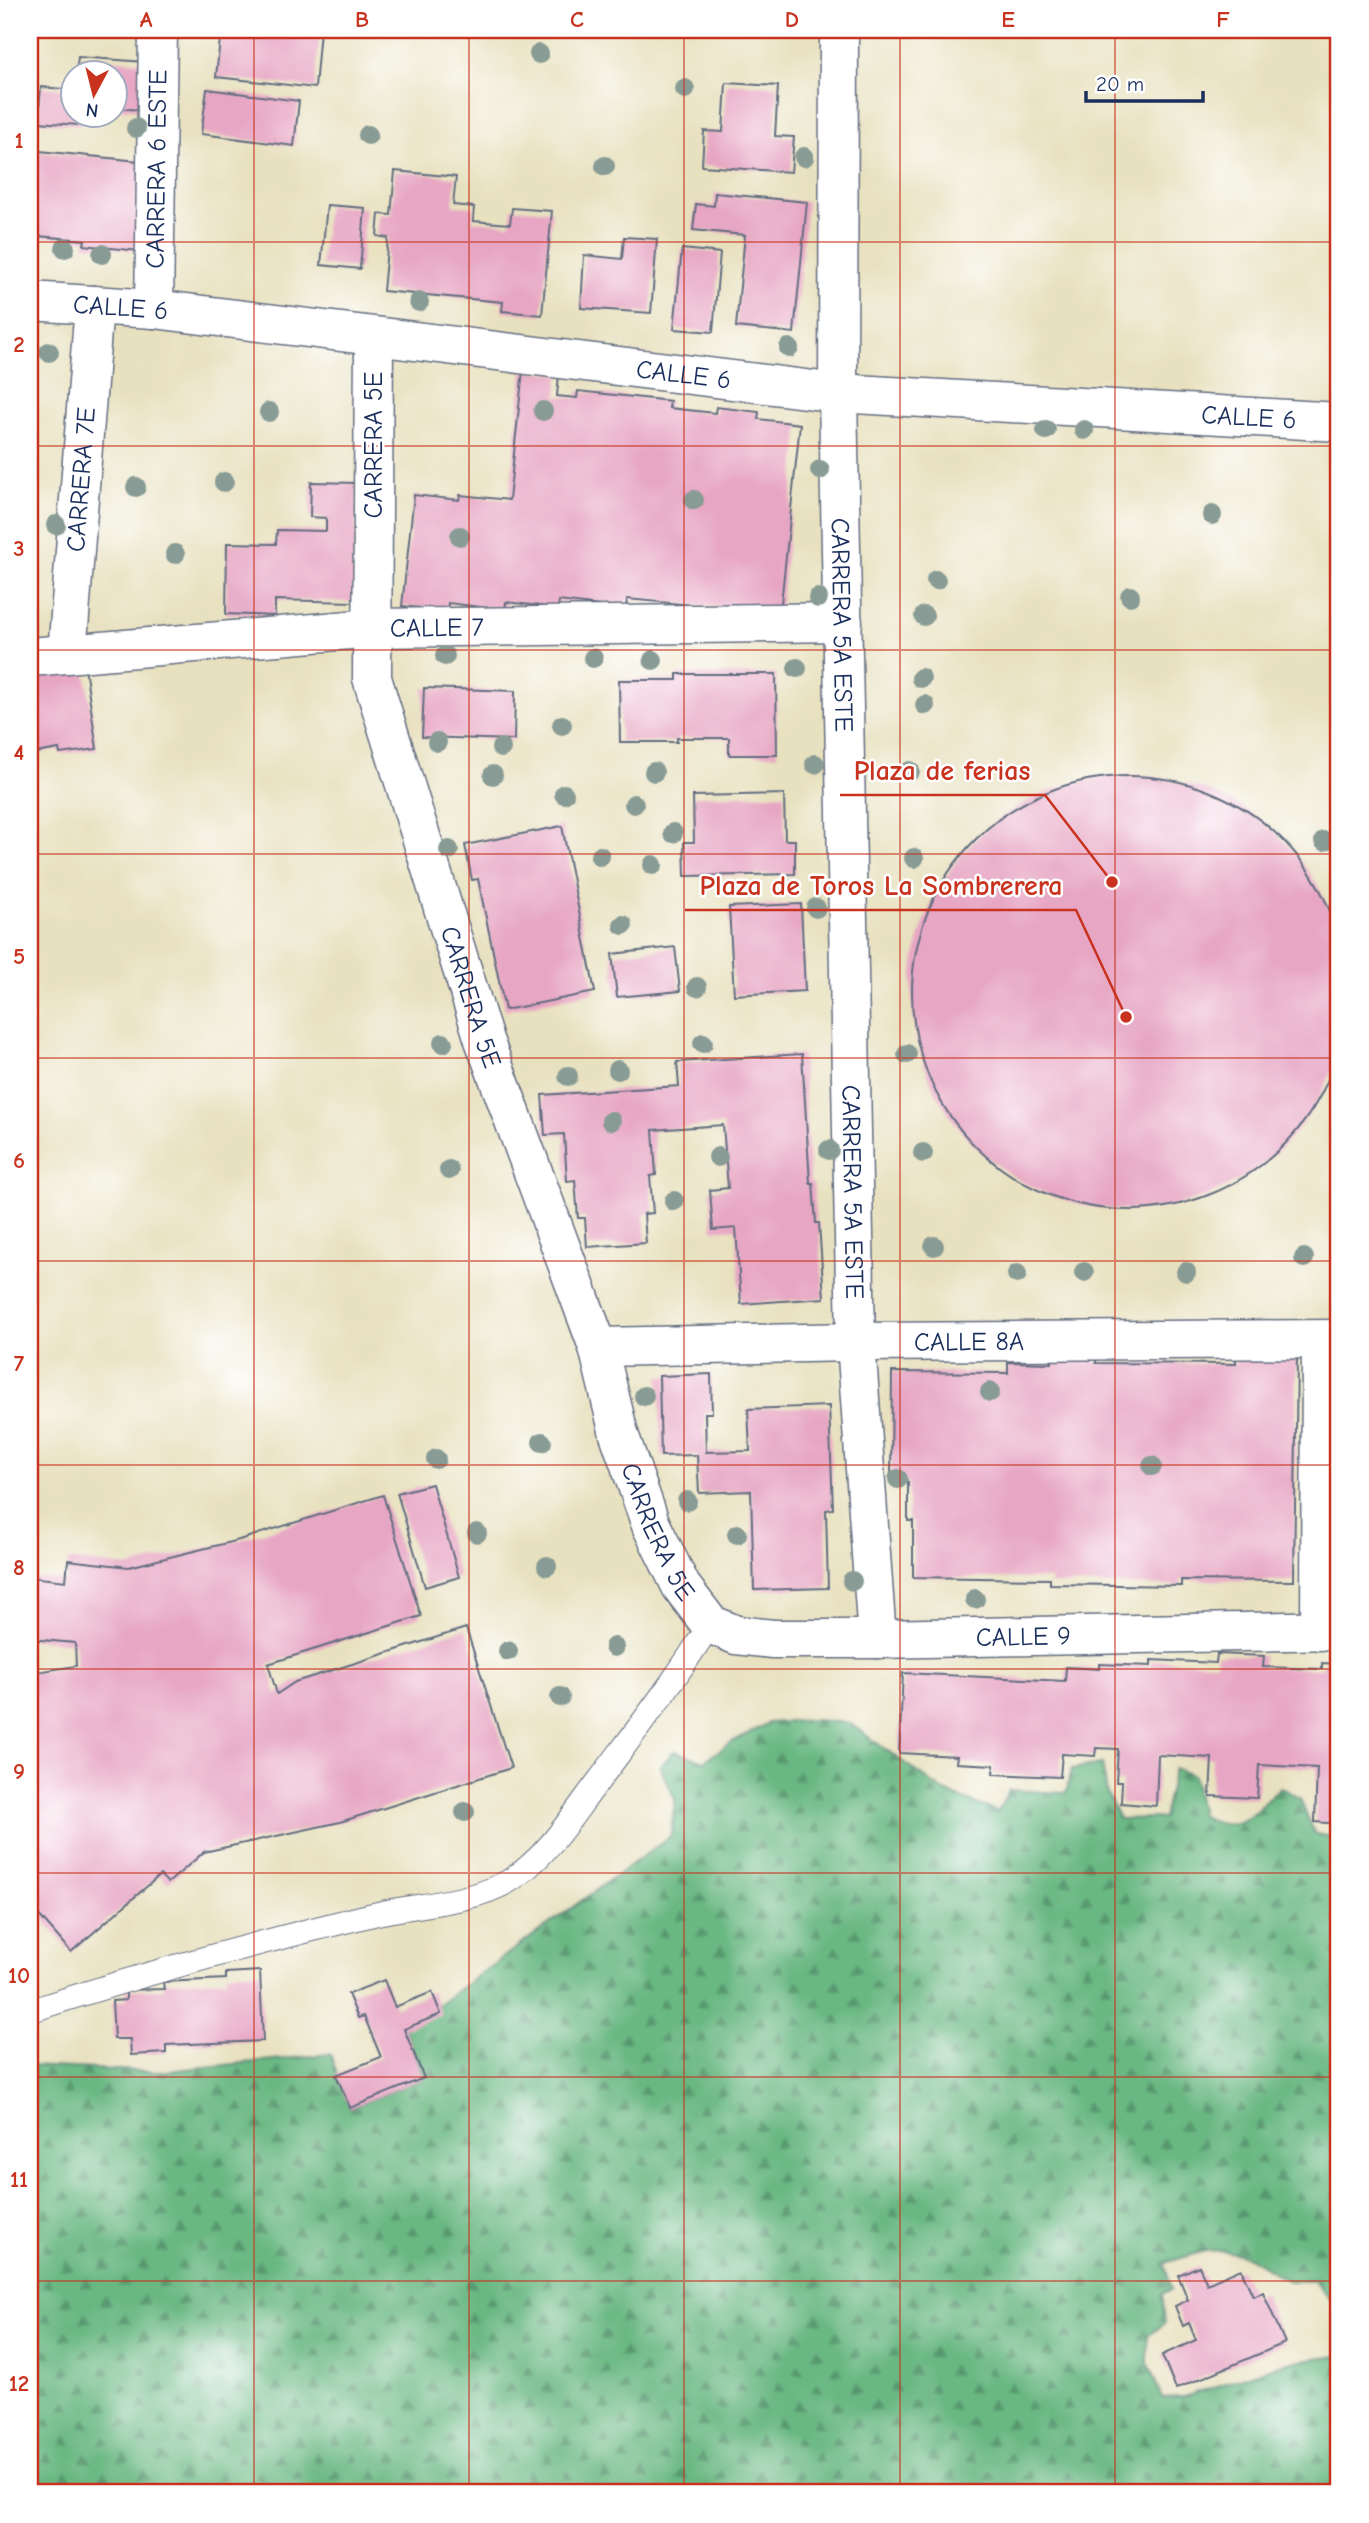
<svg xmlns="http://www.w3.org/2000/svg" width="1369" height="2523" viewBox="0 0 1369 2523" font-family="'Comic Neue',sans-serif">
<defs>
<pattern id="forest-firs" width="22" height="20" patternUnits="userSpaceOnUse" patternTransform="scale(1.75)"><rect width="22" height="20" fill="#69b882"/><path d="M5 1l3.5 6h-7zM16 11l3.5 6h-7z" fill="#56966e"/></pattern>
</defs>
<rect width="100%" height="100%" fill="#fff"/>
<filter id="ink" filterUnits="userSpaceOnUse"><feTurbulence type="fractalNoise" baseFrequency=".0143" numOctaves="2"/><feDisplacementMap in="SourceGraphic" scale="14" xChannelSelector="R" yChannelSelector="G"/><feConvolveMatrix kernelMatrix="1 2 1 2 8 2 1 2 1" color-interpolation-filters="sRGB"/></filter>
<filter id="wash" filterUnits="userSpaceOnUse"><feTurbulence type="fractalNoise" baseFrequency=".00686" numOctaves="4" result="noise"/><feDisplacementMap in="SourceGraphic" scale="28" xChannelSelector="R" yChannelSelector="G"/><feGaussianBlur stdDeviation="1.57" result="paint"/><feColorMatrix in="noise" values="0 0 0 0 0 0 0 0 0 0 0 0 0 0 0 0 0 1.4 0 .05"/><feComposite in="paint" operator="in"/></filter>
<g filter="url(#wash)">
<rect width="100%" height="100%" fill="#e8e1bf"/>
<path fill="url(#forest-firs)" stroke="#427470" stroke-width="2" d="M 814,1720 L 849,1723 L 945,1792 L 998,1812 L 1009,1790 L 1066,1793 L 1072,1769 L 1102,1764 L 1107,1794 L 1119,1819 L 1163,1818 L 1174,1769 L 1193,1775 L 1201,1816 C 1241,1836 1253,1814 1280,1787 L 1300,1799 L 1315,1834 L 1339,1838 L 1339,2307 L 1313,2281 L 1288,2281 L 1249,2257 L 1223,2250 L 1205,2251 L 1164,2263 L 1172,2289 L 1162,2294 L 1165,2323 L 1148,2336 L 1148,2364 L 1162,2398 L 1184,2397 L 1287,2362 L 1339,2355 L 1339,2493 L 30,2493 L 30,2066 L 158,2072 L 330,2054 L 350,2108 L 424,2078 L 404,2029 L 671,1836 L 675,1799 L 660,1767 L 674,1751 L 704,1761 L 730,1743 L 768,1723 Z"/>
<g id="blocks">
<g fill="#e7a6c3">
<path d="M 221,30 L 320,30 L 315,88 L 216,77 Z"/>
<path d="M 78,57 L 145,62 L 141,110 L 116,108 L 116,74 L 76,74 Z"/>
<path d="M 726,83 L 778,86 L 775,136 L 794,137 L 791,172 L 702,166 L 704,131 L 723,132 Z"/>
<path d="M 41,87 L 74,90 L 74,116 L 80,116 L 79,125 L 38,122 Z"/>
<path d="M 207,89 L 299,101 L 294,146 L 201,134 Z"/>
<path d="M 30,150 L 148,162 L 139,251 L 84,245 L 85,240 L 37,236 L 37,232 L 30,232 Z"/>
<path d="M 395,171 L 456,177 L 453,205 L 474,207 L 473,221 L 510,224 L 512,208 L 552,211 L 542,315 L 502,311 L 503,302 L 383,291 L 388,238 L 377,236 L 379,214 L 391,215 Z"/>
<path d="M 715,193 L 807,202 L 794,333 L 736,327 L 745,235 L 693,230 L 696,204 L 714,206 Z"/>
<path d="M 327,205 L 365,208 L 360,269 L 321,265 Z"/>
<path d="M 624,237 L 657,239 L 651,313 L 581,308 L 584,255 L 622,259 Z"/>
<path d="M 682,249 L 720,253 L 713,332 L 674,329 Z"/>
<path d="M 523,370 L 559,374 L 557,396 L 577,398 L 578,391 L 670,401 L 669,408 L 715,413 L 716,407 L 759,412 L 758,419 L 800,424 L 780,613 L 627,599 L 626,609 L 559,601 L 558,608 L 506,602 L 505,610 L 448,603 L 447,611 L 402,606 L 414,495 L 459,500 L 460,495 L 509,500 Z"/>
<path d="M 311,482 L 357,483 L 354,602 L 275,600 L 275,616 L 226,614 L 227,543 L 276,544 L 277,530 L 326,531 L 326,518 L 310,517 Z"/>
<path d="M 85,668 L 97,749 L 60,754 L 59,749 L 30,754 L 30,676 Z"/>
<path d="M 677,674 L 776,674 L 777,755 L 729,755 L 729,738 L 677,738 L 677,742 L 620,742 L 619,680 L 677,680 Z"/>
<path d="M 424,688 L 515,691 L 514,740 L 422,737 Z"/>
<circle cx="1129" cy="993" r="217"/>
<path d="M 784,794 L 785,840 L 795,840 L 795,874 L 685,876 L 684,842 L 694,842 L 693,796 Z"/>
<path d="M 562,826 L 595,992 L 505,1010 L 478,879 L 472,880 L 465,845 Z"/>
<path d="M 801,904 L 805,991 L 734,995 L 729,907 Z"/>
<path d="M 675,947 L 680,991 L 617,997 L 612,954 Z"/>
<path d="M 802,1054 L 810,1183 L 813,1183 L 816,1223 L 819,1223 L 824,1298 L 741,1304 L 736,1228 L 713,1230 L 710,1190 L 728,1188 L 723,1125 L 653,1130 L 656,1175 L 650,1176 L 653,1213 L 644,1214 L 646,1243 L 587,1247 L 585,1218 L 578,1218 L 575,1180 L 567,1181 L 564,1134 L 545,1135 L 542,1095 L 679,1086 L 677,1062 Z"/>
<path d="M 1052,1352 L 1096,1352 L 1096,1363 L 1236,1364 L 1236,1355 L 1297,1356 L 1294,1581 L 1181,1580 L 1181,1586 L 1050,1584 L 1050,1579 L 913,1577 L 913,1521 L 908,1521 L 908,1482 L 891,1481 L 892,1372 L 1008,1373 L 1008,1362 L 1052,1363 Z"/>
<path d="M 711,1374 L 712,1413 L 705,1413 L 706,1452 L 750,1451 L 748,1409 L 829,1406 L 833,1509 L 826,1510 L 828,1588 L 754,1590 L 751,1491 L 699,1493 L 697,1455 L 661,1456 L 659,1376 Z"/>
<path d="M 432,1484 L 459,1577 L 425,1587 L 397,1493 Z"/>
<path d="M 383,1495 L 421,1616 L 268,1664 L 277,1694 L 295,1682 L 466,1628 L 511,1768 L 340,1822 L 204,1852 L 168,1883 L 160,1875 L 71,1952 L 30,1905 L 30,1673 L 76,1666 L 75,1643 L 30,1639 L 30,1577 L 66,1581 L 68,1560 L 129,1567 L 239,1540 Z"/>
<path d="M 1217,1654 L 1264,1656 L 1263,1667 L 1322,1669 L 1322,1663 L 1339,1664 L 1339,1824 L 1315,1822 L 1317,1768 L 1259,1765 L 1257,1798 L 1210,1796 L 1212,1758 L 1158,1755 L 1156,1806 L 1121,1803 L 1122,1782 L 1116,1782 L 1118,1749 L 1096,1748 L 1095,1756 L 1062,1754 L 1060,1777 L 993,1774 L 994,1765 L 956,1763 L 957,1756 L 899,1753 L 903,1673 L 1065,1681 L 1066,1667 L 1099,1669 L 1099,1664 L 1151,1666 L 1151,1660 L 1216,1663 Z"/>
<path d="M 260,1971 L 263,2041 L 166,2045 L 166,2053 L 131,2055 L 130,2039 L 114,2039 L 112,2001 L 126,2000 L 126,1990 L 164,1989 L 163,1982 L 226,1979 L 226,1973 Z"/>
<path d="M 384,1980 L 395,2007 L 432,1992 L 441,2014 L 404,2029 L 424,2078 L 350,2108 L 336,2075 L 381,2057 L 364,2016 L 358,2018 L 348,1994 Z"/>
<path d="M 1199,2266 L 1207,2284 L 1241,2269 L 1253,2296 L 1263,2292 L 1285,2343 L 1176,2389 L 1162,2355 L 1196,2340 L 1189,2323 L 1183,2326 L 1175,2306 L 1188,2300 L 1178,2275 Z"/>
</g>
</g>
</g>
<g filter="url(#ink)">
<use href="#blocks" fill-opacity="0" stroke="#636d80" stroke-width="2"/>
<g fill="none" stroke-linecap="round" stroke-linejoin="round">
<defs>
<path id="lane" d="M 30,2011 C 142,1974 256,1943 371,1915 C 414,1904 470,1904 509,1881 C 547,1858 573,1814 600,1779 C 638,1728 677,1678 710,1624"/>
<g id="street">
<path id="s1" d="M 839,30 L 838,393 L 856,1342 L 877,1639"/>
<path id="s2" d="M 30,301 L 154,309 L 838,393 L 1339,422"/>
<path id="s3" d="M 154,309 L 158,30"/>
<path id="s4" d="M 374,338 L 372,678 L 484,1040 L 598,1347 L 619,1434 L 651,1525 L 681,1586 L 710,1624 L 736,1635 L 773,1639 L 877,1639 L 1339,1630"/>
<path id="s5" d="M 67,654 L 94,305"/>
<path id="s6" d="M 30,657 L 373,628 L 843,622"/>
<path id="s7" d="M 598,1347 L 856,1342 L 1339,1339"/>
<path d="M 1320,1631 L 1321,1340"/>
</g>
</defs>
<use href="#lane" stroke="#636d80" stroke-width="25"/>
<use href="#street" stroke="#636d80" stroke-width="41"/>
<use href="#lane" stroke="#fff" stroke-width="23"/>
<use href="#street" stroke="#fff" stroke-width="38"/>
</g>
<g fill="#889b94">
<circle cx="539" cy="54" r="10"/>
<circle cx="685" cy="89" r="10"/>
<circle cx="136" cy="128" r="10"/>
<circle cx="368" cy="135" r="10"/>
<circle cx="804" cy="157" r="10"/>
<circle cx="605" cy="166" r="10"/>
<circle cx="65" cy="248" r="10"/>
<circle cx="102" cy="254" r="10"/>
<circle cx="419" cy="302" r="10"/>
<circle cx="789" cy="348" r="10"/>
<circle cx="49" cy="352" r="10"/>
<circle cx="543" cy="411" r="10"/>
<circle cx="269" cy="412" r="10"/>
<circle cx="1046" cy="430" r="10"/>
<circle cx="1084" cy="430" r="10"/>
<circle cx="820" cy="470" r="10"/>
<circle cx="224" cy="482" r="10"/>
<circle cx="136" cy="487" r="10"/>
<circle cx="694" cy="500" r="10"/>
<circle cx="1212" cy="515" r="10"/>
<circle cx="56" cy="525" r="10"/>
<circle cx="460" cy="536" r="10"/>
<circle cx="175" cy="554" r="10"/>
<circle cx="936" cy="580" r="10"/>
<circle cx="1130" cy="596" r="10"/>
<circle cx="818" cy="598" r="10"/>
<circle cx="924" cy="616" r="10"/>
<circle cx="445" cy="656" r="10"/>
<circle cx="593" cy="658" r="10"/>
<circle cx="653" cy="660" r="10"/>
<circle cx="797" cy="668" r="10"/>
<circle cx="921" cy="678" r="10"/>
<circle cx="925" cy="705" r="10"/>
<circle cx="562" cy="725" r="10"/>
<circle cx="437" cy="742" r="10"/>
<circle cx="501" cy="748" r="10"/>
<circle cx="815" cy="764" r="10"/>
<circle cx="910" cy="771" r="10"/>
<circle cx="654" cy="772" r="10"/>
<circle cx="493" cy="775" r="10"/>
<circle cx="564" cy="794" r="10"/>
<circle cx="634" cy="804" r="10"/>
<circle cx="673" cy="833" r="10"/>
<circle cx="1324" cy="841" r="10"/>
<circle cx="449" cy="850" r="10"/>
<circle cx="600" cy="856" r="10"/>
<circle cx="914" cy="858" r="10"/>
<circle cx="653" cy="865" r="10"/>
<circle cx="816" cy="908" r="10"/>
<circle cx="623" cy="925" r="10"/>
<circle cx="697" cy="987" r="10"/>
<circle cx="443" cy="1043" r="10"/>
<circle cx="703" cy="1043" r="10"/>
<circle cx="907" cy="1054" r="10"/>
<circle cx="618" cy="1070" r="10"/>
<circle cx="568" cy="1076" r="10"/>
<circle cx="611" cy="1121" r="10"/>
<circle cx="829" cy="1150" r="10"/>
<circle cx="923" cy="1153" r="10"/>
<circle cx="718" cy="1157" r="10"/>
<circle cx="449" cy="1170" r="10"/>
<circle cx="674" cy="1201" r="10"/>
<circle cx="934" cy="1246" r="10"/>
<circle cx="1304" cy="1258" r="10"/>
<circle cx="1084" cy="1272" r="10"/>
<circle cx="1186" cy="1272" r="10"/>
<circle cx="1017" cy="1274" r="10"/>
<circle cx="990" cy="1392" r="10"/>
<circle cx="644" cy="1396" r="10"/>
<circle cx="542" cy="1442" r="10"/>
<circle cx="436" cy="1459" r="10"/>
<circle cx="1152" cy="1466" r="10"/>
<circle cx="898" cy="1479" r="10"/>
<circle cx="687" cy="1501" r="10"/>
<circle cx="477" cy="1533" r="10"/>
<circle cx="737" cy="1534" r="10"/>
<circle cx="547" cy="1566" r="10"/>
<circle cx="852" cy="1581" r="10"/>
<circle cx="975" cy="1599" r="10"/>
<circle cx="614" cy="1647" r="10"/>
<circle cx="508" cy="1651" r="10"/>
<circle cx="560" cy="1697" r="10"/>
<circle cx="465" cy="1812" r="10"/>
</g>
</g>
<path fill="none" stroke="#c8321e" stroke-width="2" stroke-opacity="0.55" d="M 254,30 L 254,2493M 469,30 L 469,2493M 684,30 L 684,2493M 900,30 L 900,2493M 1115,30 L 1115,2493M 30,242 L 1339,242M 30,446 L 1339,446M 30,650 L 1339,650M 30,854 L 1339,854M 30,1058 L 1339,1058M 30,1261 L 1339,1261M 30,1465 L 1339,1465M 30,1669 L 1339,1669M 30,1873 L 1339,1873M 30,2077 L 1339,2077M 30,2281 L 1339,2281"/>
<g text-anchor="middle" stroke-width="5" stroke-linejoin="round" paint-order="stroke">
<g font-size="26" fill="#1b2f5e" stroke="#fff">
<text dy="9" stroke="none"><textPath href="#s3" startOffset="140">CARRERA 6 ESTE</textPath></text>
<text dy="9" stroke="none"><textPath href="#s2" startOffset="91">CALLE 6</textPath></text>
<text dy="9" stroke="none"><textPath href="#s2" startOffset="658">CALLE 6</textPath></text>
<text dy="9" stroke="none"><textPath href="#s2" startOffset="1225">CALLE 6</textPath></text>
<text transform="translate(373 445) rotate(-90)" y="9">CARRERA 5E</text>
<text dy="9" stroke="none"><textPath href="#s5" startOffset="175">CARRERA 7E</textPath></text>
<text dy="9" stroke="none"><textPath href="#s1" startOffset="595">CARRERA 5A ESTE</textPath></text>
<text dy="9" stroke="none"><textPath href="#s6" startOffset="408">CALLE 7</textPath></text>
<text dy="9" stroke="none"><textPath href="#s4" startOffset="674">CARRERA 5E</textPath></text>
<text dy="9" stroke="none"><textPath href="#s1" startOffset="1162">CARRERA 5A ESTE</textPath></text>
<text dy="9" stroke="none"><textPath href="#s7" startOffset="371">CALLE 8A</textPath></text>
<text dy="9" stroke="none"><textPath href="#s4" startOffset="1241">CARRERA 5E</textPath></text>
<text dy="9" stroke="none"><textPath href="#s4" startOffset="1664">CALLE 9</textPath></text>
</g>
</g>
<path fill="none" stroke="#c8321e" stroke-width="2.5" d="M1112 882L1045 795H840M1126 1017L1076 910H685"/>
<g fill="#c8321e" stroke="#fff" stroke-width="2.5">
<circle cx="1112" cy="882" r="7"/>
<circle cx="1126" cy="1017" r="7"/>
</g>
<g font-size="28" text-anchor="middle" font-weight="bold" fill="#c8321e" stroke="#fff" stroke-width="5" stroke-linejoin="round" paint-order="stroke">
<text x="942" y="780">Plaza de ferias</text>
<text x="881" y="895">Plaza de Toros La Sombrerera</text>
</g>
<rect width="1369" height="2523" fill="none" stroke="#fff" stroke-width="77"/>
<g transform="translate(94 94) rotate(187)"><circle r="33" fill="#ffffff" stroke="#a4acbf" stroke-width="2"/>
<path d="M0-5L12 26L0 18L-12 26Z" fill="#c8321e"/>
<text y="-10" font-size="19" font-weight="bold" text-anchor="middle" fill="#1b2f5e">N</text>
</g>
<path d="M1086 91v10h117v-10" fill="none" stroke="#1b2f5e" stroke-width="3.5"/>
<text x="1096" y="91" font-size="21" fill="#1b2f5e" stroke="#ffffff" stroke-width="5" paint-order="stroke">20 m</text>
<rect x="38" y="38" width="1292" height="2446" fill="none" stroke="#c8321e" stroke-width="2.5"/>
<g font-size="23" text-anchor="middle" font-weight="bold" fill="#c8321e">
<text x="146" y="27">A</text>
<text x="362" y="27">B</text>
<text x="577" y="27">C</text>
<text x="792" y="27">D</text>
<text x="1008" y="27">E</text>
<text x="1223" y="27">F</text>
<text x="19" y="148">1</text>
<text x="19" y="352">2</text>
<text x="19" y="556">3</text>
<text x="19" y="760">4</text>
<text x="19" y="964">5</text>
<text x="19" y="1168">6</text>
<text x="19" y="1371">7</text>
<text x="19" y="1575">8</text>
<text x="19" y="1779">9</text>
<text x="19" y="1983">10</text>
<text x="19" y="2187">11</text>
<text x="19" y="2391">12</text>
</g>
</svg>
